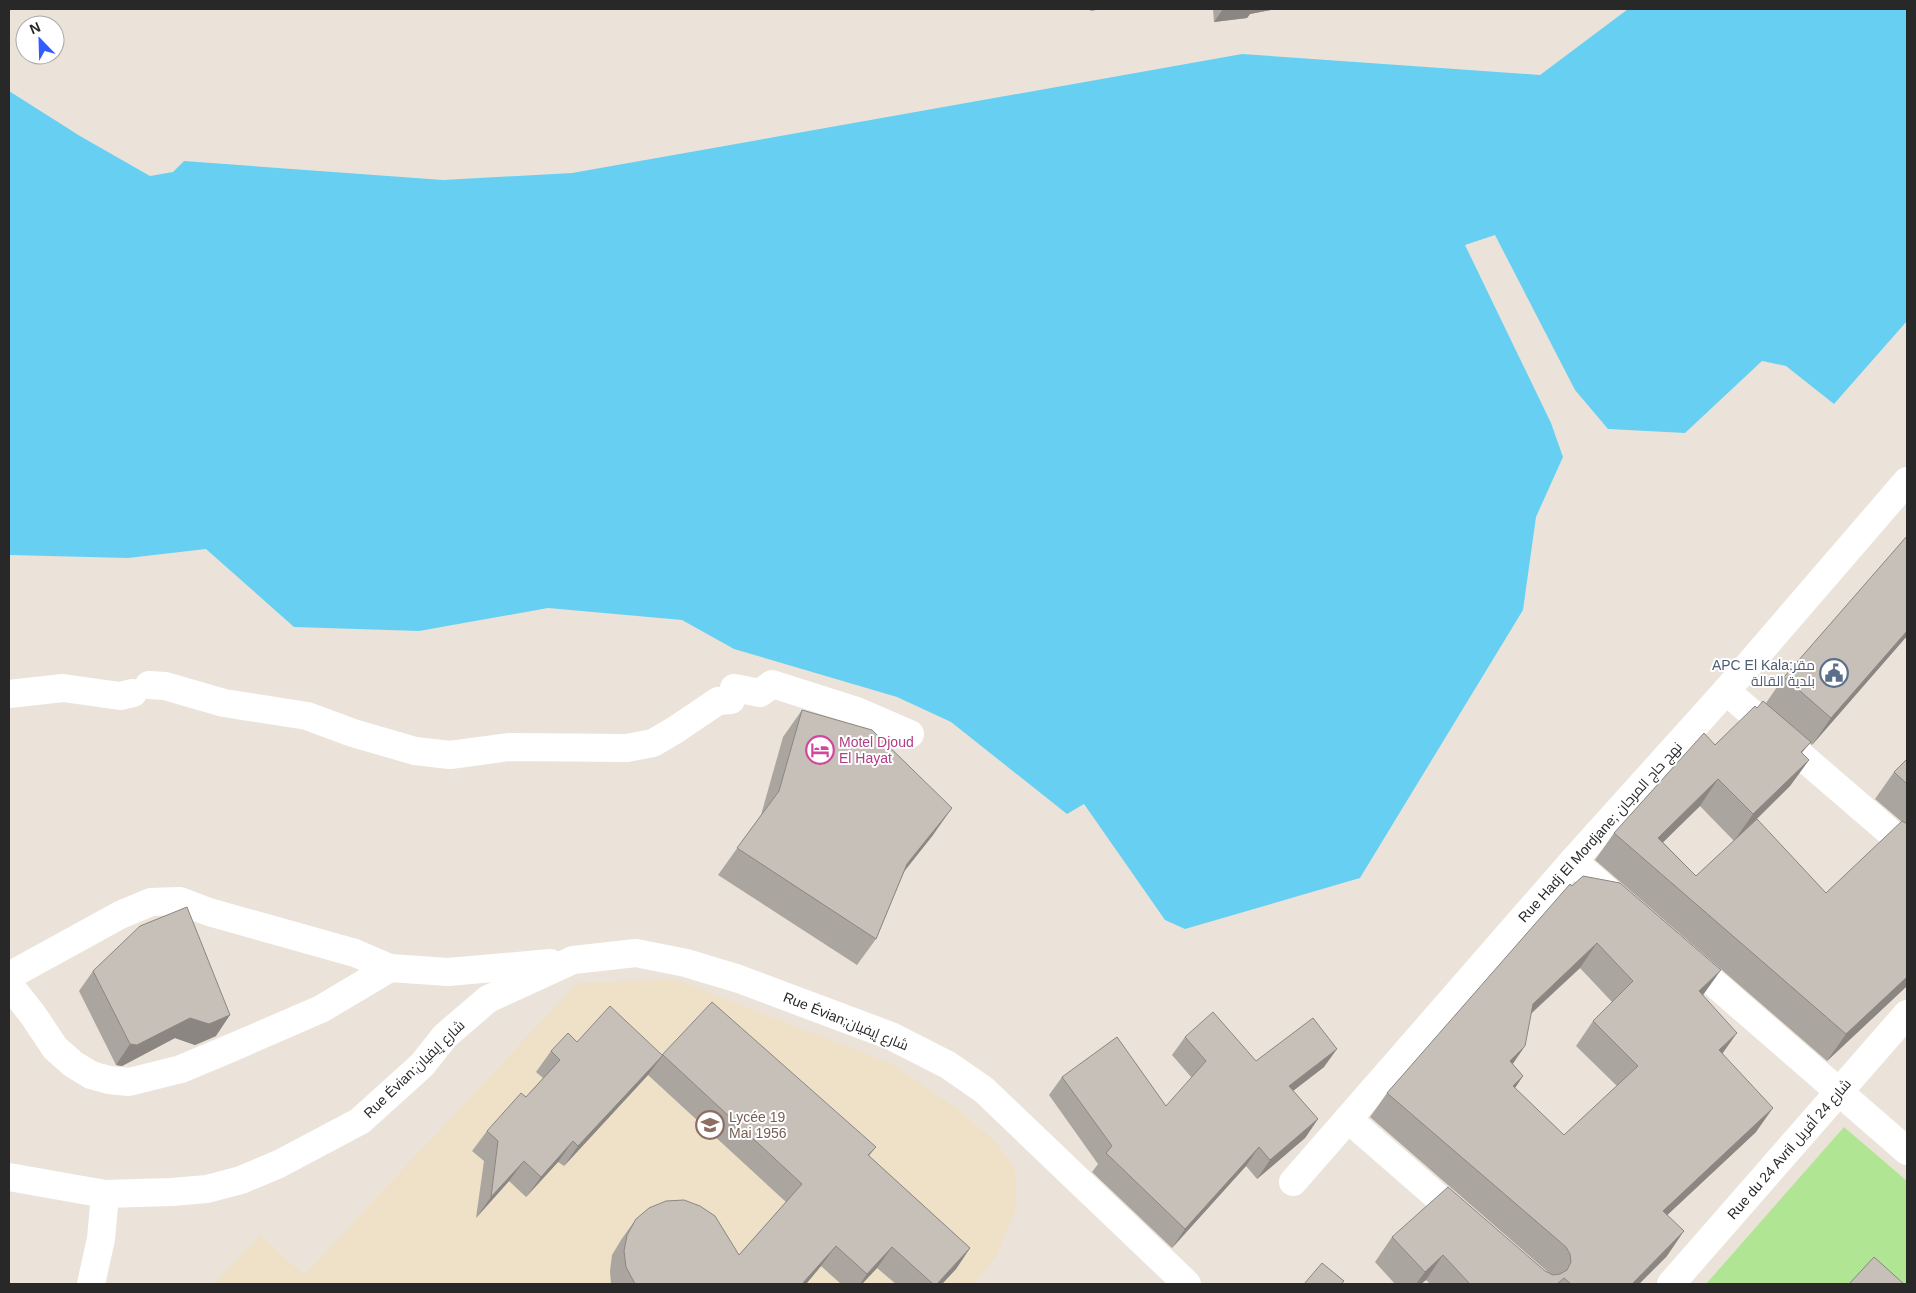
<svg xmlns="http://www.w3.org/2000/svg" width="1916" height="1293" viewBox="0 0 1916 1293" font-family="Arial,Cairo,sans-serif">
<rect width="100%" height="100%" fill="#ebe3d9"/>
<path fill="#eee1c7" d="M 675,979 L 892,1064 L 955,1107 L 997,1143 L 1015,1169 L 1016,1208 L 997,1255 L 975,1284 L 213,1284 L 260,1235 L 304,1275 L 577,983 Z"/>
<path fill="#b0e593" d="M 1844,1127 L 1907,1181 L 1907,1284 L 1706,1284 Z"/>
<path fill="#67d0f2" d="M 1628,9 L 1907,9 L 1907,321 L 1834,404 L 1786,366 L 1762,361 L 1685,433 L 1608,429 L 1575,390 L 1495,235 L 1465,245 L 1551,423 L 1563,457 L 1536,517 L 1523,610 L 1360,878 L 1185,929 L 1165,920 L 1084,804 L 1067,814 L 951,722 L 897,697 L 734,649 L 682,620 L 548,608 L 419,631 L 294,627 L 206,549 L 128,558 L 9,555 L 9,91 L 80,136 L 150,176 L 173,172 L 184,161 L 443,180 L 572,173 L 1242,54 L 1540,75 Z"/>
<g fill="none" stroke-linecap="round" stroke-linejoin="round">
<g stroke="#fff" stroke-width="28">
<path d="M 149,685 L 165,686 L 224,703 L 307,716 L 353,733 L 415,751 L 450,755 L 510,747 L 627,748 L 653,743 L 675,730 L 718,701 L 731,700 L 734,688 L 760,693 L 772,684 L 857,711 L 910,734"/>
<path d="M 1726,691 L 1907,847"/>
<path d="M 9,694 L 63,688 L 120,696 L 133,693"/>
<path d="M 1573,861 L 1619,901"/>
<path d="M 1684,957 L 1907,1151"/>
<path d="M 9,976 L 120,915 L 151,902 L 180,901 L 209,912 L 355,953 L 390,968 L 448,972 L 550,963"/>
<path d="M 9,988 L 14,991 L 33,1015 L 55,1048 L 73,1064 L 91,1075 L 109,1080 L 129,1082 L 181,1069 L 231,1048 L 321,1009 L 390,968"/>
<path d="M 1348,1119 L 1465,1221"/>
<path d="M 9,1177 L 105,1194 L 172,1192 L 207,1189 L 241,1180 L 279,1164 L 360,1121 L 422,1065 L 445,1036 L 488,999 L 573,960 L 636,953 L 686,963 L 739,979 L 891,1036 L 948,1065 L 984,1090 L 1187,1284"/>
<path d="M 91,1284 L 101,1239 L 105,1194"/>
</g>
<g stroke="#fff" stroke-width="28">
<path d="M 1293,1182 L 1573,861 L 1726,691 L 1907,481"/>
<path d="M 1671,1284 L 1907,1014"/>
</g>
</g>
<g fill="#aaa59f" fill-rule="evenodd">
<path d="M 1213,9 L 1276,9 L 1250,14 L 1247,18 L 1214,22 Z"/>
<path d="M 1907,636 L 1812,745 L 1810,743 L 1802,753 L 1809,760 L 1790,786 L 1750,826 L 1826,893 L 1902,822 L 1875,799 L 1894,772 L 1907,759 L 1907,986 L 1827,1061 L 1595,860 L 1614,833 L 1757,708 L 1766,703 L 1784,677 ZM 1700,806 L 1734,841 L 1696,876 L 1663,842 Z"/>
<path d="M 802,710 L 933,835 L 904,872 L 876,939 L 857,965 L 718,875 L 761,815 L 783,737 Z"/>
<path d="M 1572,886 L 1703,995 L 1723,1054 L 1756,1132 L 1667,1215 L 1667,1256 L 1639,1284 L 1430,1284 L 1426,1280 L 1421,1284 L 1395,1284 L 1375,1262 L 1392,1237 L 1545,1271 L 1549,1273 L 1370,1117 L 1387,1093 ZM 1580,968 L 1612,1002 L 1593,1021 L 1576,1046 L 1617,1086 L 1564,1135 L 1515,1088 L 1523,1076 L 1512,1064 L 1531,1014 Z"/>
<path d="M 93,971 L 216,1036 L 195,1045 L 175,1038 L 122,1066 L 116,1065 L 79,991 Z"/>
<path d="M 1185,1037 L 1256,1061 L 1324,1067 L 1293,1091 L 1318,1119 L 1305,1138 L 1257,1179 L 1246,1166 L 1172,1248 L 1092,1172 L 1098,1164 L 1049,1095 L 1062,1077 L 1166,1106 L 1192,1078 L 1172,1055 Z"/>
<path d="M 577,1042 L 662,1055 L 876,1147 L 869,1156 L 970,1248 L 956,1269 L 942,1284 L 896,1284 L 877,1268 L 862,1284 L 841,1284 L 821,1266 L 806,1284 L 611,1284 L 610,1271 L 612,1255 L 621,1240 L 636,1219 L 739,1255 L 786,1202 L 648,1075 L 564,1166 L 558,1162 L 526,1197 L 509,1181 L 476,1218 L 484,1161 L 472,1151 L 487,1131 L 526,1097 L 543,1078 L 536,1072 L 551,1051 Z"/>
</g>
<g fill="#8b8682">
<path d="M 1092,9 L 1102,9 L 1090,11 Z"/>
<path d="M 1223,9 L 1276,9 L 1250,14 L 1247,18 L 1214,22 Z"/>
<path d="M 1907,631 L 1907,636 L 1812,745 L 1831,718 Z"/>
<path d="M 1809,760 L 1790,786 L 1734,841 L 1753,814 Z"/>
<path d="M 1718,779 L 1700,806 L 1645,860 L 1658,838 Z"/>
<path d="M 952,808 L 933,835 L 888,891 L 907,864 Z"/>
<path d="M 1597,943 L 1580,968 L 1515,1028 L 1533,1004 Z"/>
<path d="M 1721,970 L 1703,995 L 1681,1016 L 1699,991 Z"/>
<path d="M 1907,977 L 1907,986 L 1827,1061 L 1846,1034 Z"/>
<path d="M 230,1015 L 216,1036 L 195,1045 L 175,1038 L 122,1066 L 116,1065 L 130,1044 L 190,1018 Z"/>
<path d="M 1737,1033 L 1720,1057 L 1719,1050 Z"/>
<path d="M 1525,1046 L 1508,1071 L 1510,1061 Z"/>
<path d="M 1337,1049 L 1324,1067 L 1276,1104 L 1289,1086 Z"/>
<path d="M 663,1055 L 648,1075 L 564,1166 L 578,1146 Z"/>
<path d="M 1523,1076 L 1506,1101 L 1513,1086 Z"/>
<path d="M 1773,1108 L 1756,1132 L 1646,1235 L 1663,1211 Z"/>
<path d="M 1318,1119 L 1305,1138 L 1257,1179 L 1270,1160 Z"/>
<path d="M 573,1141 L 558,1162 L 526,1197 L 541,1177 Z"/>
<path d="M 1259,1147 L 1246,1166 L 1172,1248 L 1185,1229 Z"/>
<path d="M 524,1161 L 509,1181 L 476,1218 L 491,1197 Z"/>
<path d="M 1684,1231 L 1667,1256 L 1639,1284 L 1632,1284 Z"/>
<path d="M 836,1246 L 821,1266 L 806,1284 L 802,1284 Z"/>
<path d="M 892,1247 L 877,1268 L 862,1284 L 860,1284 L 867,1274 Z"/>
<path d="M 970,1248 L 956,1269 L 942,1284 L 937,1284 Z"/>
<path d="M 1443,1255 L 1426,1280 L 1421,1284 L 1416,1284 L 1425,1272 Z"/>
</g>
<g fill="#c6c0b9" stroke="#8b8682" fill-rule="evenodd">
<path d="M 1907,536 L 1907,631 L 1831,718 L 1784,677 Z"/>
<path d="M 1763,701 L 1811,742 L 1801,752 L 1809,760 L 1753,814 L 1718,779 L 1658,838 L 1696,876 L 1757,819 L 1826,893 L 1902,821 L 1907,824 L 1907,977 L 1846,1034 L 1614,833 L 1704,733 L 1715,745 L 1755,706 L 1757,708 Z"/>
<path d="M 802,710 L 872,730 L 952,808 L 907,864 L 876,939 L 737,848 L 779,791 Z"/>
<path d="M 1907,759 L 1907,784 L 1894,772 Z"/>
<path d="M 1583,876 L 1620,883 L 1721,970 L 1699,991 L 1737,1033 L 1719,1050 L 1773,1108 L 1663,1211 L 1684,1231 L 1632,1284 L 1571,1284 L 1564,1278 L 1557,1284 L 1470,1284 L 1443,1255 L 1425,1272 L 1392,1237 L 1448,1187 L 1545,1271 L 1553,1275 L 1560,1274 L 1567,1270 L 1571,1262 L 1570,1254 L 1566,1247 L 1387,1093 L 1570,884 L 1572,886 ZM 1597,943 L 1633,981 L 1593,1021 L 1638,1066 L 1564,1135 L 1513,1086 L 1523,1076 L 1510,1061 L 1525,1046 L 1533,1004 Z"/>
<path d="M 187,907 L 230,1015 L 209,1024 L 190,1018 L 137,1045 L 130,1044 L 93,971 L 140,926 Z"/>
<path d="M 712,1002 L 876,1147 L 868,1155 L 970,1248 L 937,1284 L 933,1284 L 892,1247 L 867,1274 L 836,1246 L 802,1284 L 636,1284 L 634,1282 L 626,1267 L 624,1251 L 627,1235 L 636,1219 L 649,1208 L 666,1201 L 684,1200 L 700,1206 L 715,1216 L 739,1255 L 802,1184 L 663,1055 L 578,1146 L 573,1141 L 541,1177 L 524,1161 L 491,1197 L 498,1141 L 487,1131 L 521,1093 L 526,1097 L 560,1060 L 551,1051 L 568,1033 L 577,1042 L 610,1006 L 662,1055 Z"/>
<path d="M 1213,1012 L 1256,1061 L 1313,1018 L 1337,1049 L 1289,1086 L 1318,1119 L 1270,1160 L 1259,1147 L 1185,1229 L 1106,1153 L 1112,1146 L 1062,1077 L 1117,1037 L 1166,1106 L 1206,1061 L 1185,1037 Z"/>
<path d="M 1874,1257 L 1904,1284 L 1849,1284 Z"/>
<path d="M 1322,1263 L 1344,1281 L 1341,1284 L 1304,1284 Z"/>
</g>
<defs>
<symbol id="civic-ring" viewBox="-11 -11 22 22"><circle r="9.5" fill="#fff" stroke="#5c6f8a" stroke-width="1.5"/><path d="M-.6-6.5H3V-4.5H.6V-3L4-1V1h2V6H-6V1h2V-1L-.6-3ZM-1.2 2.5V6h2.4V2.5Z" fill="#5c6f8a"/></symbol>
<symbol id="hotel-ring" viewBox="-11 -11 22 22"><circle r="9.5" fill="#fff" stroke="#d1479c" stroke-width="1.5"/><path d="M-6-4.5h1.5V1H6V5H4.5V3h-9V5H-6ZM-4 0a1.8 1.8 0 1 1 3.6 0ZM.5 0V-2.5h3Q6-2.5 6 0Z" fill="#d1479c"/></symbol>
<symbol id="school-ring" viewBox="-11 -11 22 22"><circle r="9.5" fill="#fff" stroke="#8d6e63" stroke-width="1.5"/><path d="M0-5L7-2L0 1L-7-2ZM-4 1L0 2.5L4 1V4Q0 6-4 4Z" fill="#8d6e63"/></symbol>
</defs>
<g fill-rule="evenodd">
<use href="#civic-ring" x="1818" y="657" width="32" height="32"/>
<use href="#hotel-ring" x="804" y="734" width="32" height="32"/>
<use href="#school-ring" x="694" y="1109" width="32" height="32"/>
</g>
<g text-anchor="middle" stroke-width="4" stroke-linejoin="round" paint-order="stroke">
<g font-size="14" fill="#4e5e75" stroke="#fff" text-anchor="end">
<text x="1815" y="670">APC El Kala;مقر<tspan x="1815" dy="16">بلدية القالة</tspan></text>
</g>
<g font-size="14" fill="#b23c85" stroke="#fff" text-anchor="start">
<text x="839" y="747">Motel Djoud<tspan x="839" dy="16">El Hayat</tspan></text>
</g>
<g font-size="14" fill="#282828" stroke="#fff">
<text transform="translate(1600 832) rotate(-48)" y="5">Rue Hadj El Mordjane; نهج حاج المرجان</text>
<text transform="translate(846 1021) rotate(22)" y="5">Rue Évian;شارع إيفيان</text>
<text transform="translate(414 1069) rotate(-44)" y="5">Rue Évian;شارع إيفيان</text>
<text transform="translate(1789 1149) rotate(-49)" y="5">Rue du 24 Avril شارع 24 أفريل</text>
</g>
<g font-size="14" fill="#785e54" stroke="#fff" text-anchor="start">
<text x="729" y="1122">Lycée 19<tspan x="729" dy="16">Mai 1956</tspan></text>
</g>
</g>
<rect width="1916" height="1293" fill="none" stroke="#282828" stroke-width="20"/>
<g transform="translate(40 40) rotate(337)"><circle r="24" fill="#ffffff" stroke="#a9a9a9"/>
<path d="M0-4L9 19L0 12L-9 19Z" fill="#325cff"/>
<text y="-8" font-size="14" font-weight="bold" text-anchor="middle" fill="#282828">N</text>
</g>
</svg>
